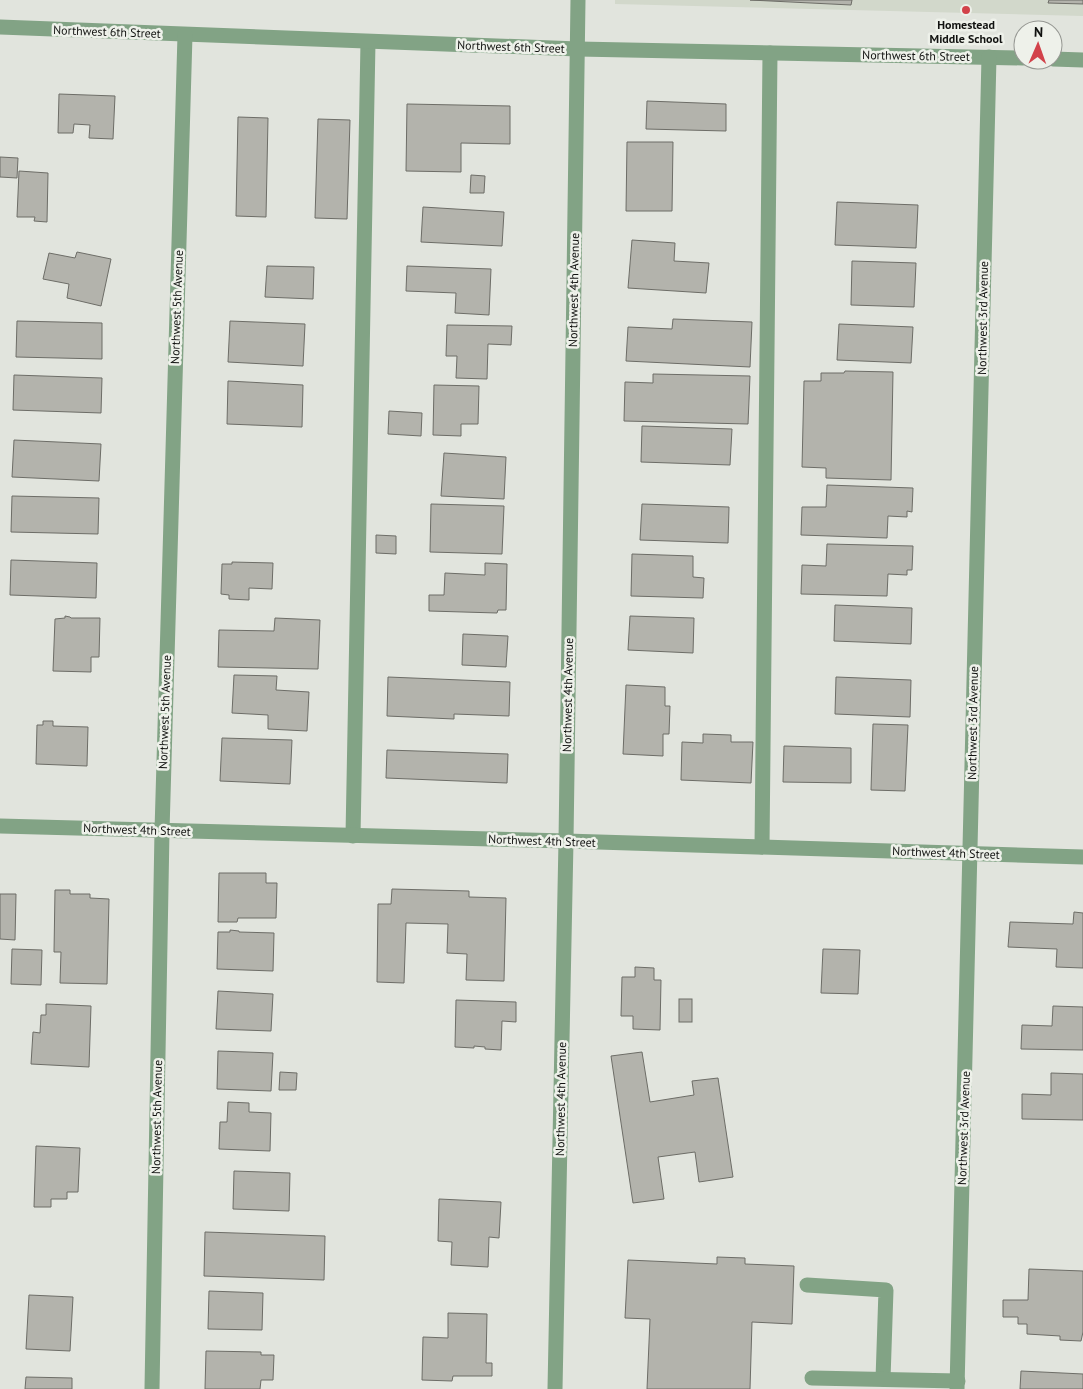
<svg xmlns="http://www.w3.org/2000/svg" width="1083" height="1389" viewBox="0 0 1083 1389" font-family="'PT Sans',sans-serif">
<rect width="100%" height="100%" fill="#e1e4dd"/>
<path fill="#d2d8cb" d="M 615,0 L 1083,0 L 1083,16 L 615,4 Z"/>
<g fill="#b3b3ac" stroke="#6d6d67">
<path d="M 750,0 L 852,0 L 851,5 Z"/>
<path d="M 1049,0 L 1083,0 L 1083,4 L 1048,3 Z"/>
<path d="M 59,94 L 115,96 L 113,139 L 89,138 L 90,125 L 74,124 L 73,133 L 58,133 Z"/>
<path d="M 647,101 L 726,104 L 726,131 L 646,129 Z"/>
<path d="M 407,104 L 510,106 L 510,144 L 461,143 L 461,172 L 406,171 Z"/>
<path d="M 238,117 L 268,118 L 266,217 L 236,216 Z"/>
<path d="M 318,119 L 350,120 L 347,219 L 315,218 Z"/>
<path d="M 627,142 L 673,142 L 672,211 L 626,211 Z"/>
<path d="M 0,157 L 18,158 L 17,178 L 0,177 Z"/>
<path d="M 19,171 L 48,173 L 47,222 L 34,221 L 35,217 L 17,217 Z"/>
<path d="M 471,175 L 485,176 L 484,193 L 470,193 Z"/>
<path d="M 837,202 L 918,205 L 916,248 L 835,245 Z"/>
<path d="M 423,207 L 504,212 L 502,246 L 421,242 Z"/>
<path d="M 632,240 L 675,243 L 674,261 L 709,263 L 706,293 L 628,288 Z"/>
<path d="M 77,252 L 111,259 L 101,306 L 67,298 L 69,284 L 43,279 L 49,253 L 75,258 Z"/>
<path d="M 852,261 L 916,263 L 914,307 L 851,305 Z"/>
<path d="M 267,266 L 314,267 L 313,299 L 265,297 Z"/>
<path d="M 407,266 L 491,269 L 489,315 L 455,313 L 456,293 L 406,291 Z"/>
<path d="M 673,319 L 752,322 L 750,367 L 626,361 L 628,327 L 672,329 Z"/>
<path d="M 17,321 L 102,323 L 102,359 L 16,357 Z"/>
<path d="M 230,321 L 305,324 L 303,366 L 228,362 Z"/>
<path d="M 839,324 L 913,327 L 911,363 L 837,360 Z"/>
<path d="M 447,325 L 512,326 L 511,345 L 488,344 L 487,379 L 456,378 L 457,356 L 446,356 Z"/>
<path d="M 845,371 L 893,372 L 891,480 L 826,478 L 826,468 L 802,467 L 804,381 L 821,381 L 821,373 L 844,373 Z"/>
<path d="M 653,374 L 750,376 L 748,424 L 624,421 L 625,382 L 653,383 Z"/>
<path d="M 14,375 L 102,378 L 101,413 L 13,410 Z"/>
<path d="M 228,381 L 303,385 L 302,427 L 227,424 Z"/>
<path d="M 434,385 L 479,386 L 478,424 L 461,424 L 461,436 L 433,435 Z"/>
<path d="M 389,411 L 422,413 L 421,436 L 388,434 Z"/>
<path d="M 642,426 L 732,429 L 730,465 L 641,462 Z"/>
<path d="M 14,440 L 101,444 L 99,481 L 12,477 Z"/>
<path d="M 444,453 L 506,457 L 504,499 L 441,496 Z"/>
<path d="M 827,485 L 913,488 L 912,512 L 907,511 L 907,517 L 888,516 L 887,538 L 801,535 L 802,507 L 826,507 Z"/>
<path d="M 12,496 L 99,498 L 98,534 L 11,532 Z"/>
<path d="M 431,504 L 504,506 L 502,554 L 430,552 Z"/>
<path d="M 642,504 L 729,507 L 728,543 L 640,540 Z"/>
<path d="M 376,535 L 396,536 L 396,554 L 376,553 Z"/>
<path d="M 827,544 L 913,546 L 912,570 L 907,570 L 907,575 L 888,574 L 887,596 L 801,594 L 802,565 L 826,566 Z"/>
<path d="M 632,554 L 693,556 L 693,577 L 704,578 L 703,598 L 631,596 Z"/>
<path d="M 11,560 L 97,563 L 96,598 L 10,595 Z"/>
<path d="M 232,562 L 273,563 L 272,589 L 249,588 L 249,600 L 229,599 L 229,595 L 221,594 L 222,564 L 232,564 Z"/>
<path d="M 485,563 L 507,564 L 506,610 L 498,610 L 497,613 L 429,611 L 429,595 L 444,595 L 445,573 L 485,575 Z"/>
<path d="M 835,605 L 912,608 L 911,644 L 834,641 Z"/>
<path d="M 65,616 L 70,617 L 71,618 L 100,618 L 99,657 L 91,657 L 91,672 L 53,671 L 55,619 L 65,618 Z"/>
<path d="M 630,616 L 694,618 L 693,653 L 628,650 Z"/>
<path d="M 275,618 L 320,620 L 318,669 L 218,667 L 219,630 L 274,631 Z"/>
<path d="M 463,634 L 508,636 L 506,667 L 462,665 Z"/>
<path d="M 234,675 L 277,676 L 276,690 L 309,692 L 307,731 L 268,729 L 268,715 L 232,713 Z"/>
<path d="M 388,677 L 510,682 L 509,716 L 454,714 L 454,719 L 387,716 Z"/>
<path d="M 836,677 L 911,680 L 910,717 L 835,714 Z"/>
<path d="M 626,685 L 665,687 L 665,706 L 670,706 L 669,734 L 663,734 L 663,756 L 623,754 Z"/>
<path d="M 43,721 L 53,721 L 53,726 L 88,727 L 87,766 L 36,764 L 37,725 L 43,725 Z"/>
<path d="M 873,724 L 908,725 L 905,791 L 871,790 Z"/>
<path d="M 703,734 L 731,735 L 731,742 L 753,742 L 751,783 L 681,780 L 682,742 L 703,743 Z"/>
<path d="M 222,738 L 292,740 L 290,784 L 220,781 Z"/>
<path d="M 784,746 L 851,748 L 851,783 L 783,782 Z"/>
<path d="M 387,750 L 508,754 L 507,783 L 386,778 Z"/>
<path d="M 219,873 L 266,873 L 266,883 L 277,883 L 276,918 L 238,918 L 237,922 L 218,922 Z"/>
<path d="M 392,889 L 469,891 L 469,897 L 506,898 L 504,981 L 466,980 L 467,954 L 447,953 L 448,924 L 406,923 L 404,983 L 377,982 L 378,904 L 391,904 Z"/>
<path d="M 55,890 L 70,890 L 70,894 L 90,894 L 90,898 L 109,899 L 107,984 L 60,983 L 61,952 L 54,952 Z"/>
<path d="M 0,894 L 16,894 L 15,940 L 0,939 Z"/>
<path d="M 1074,912 L 1083,913 L 1083,968 L 1056,967 L 1057,949 L 1008,947 L 1010,922 L 1073,924 Z"/>
<path d="M 230,930 L 239,931 L 239,932 L 274,933 L 273,971 L 217,969 L 218,932 L 230,932 Z"/>
<path d="M 12,949 L 42,950 L 41,985 L 11,984 Z"/>
<path d="M 823,949 L 860,950 L 858,994 L 821,993 Z"/>
<path d="M 635,967 L 654,968 L 654,980 L 661,980 L 660,1030 L 633,1029 L 633,1016 L 621,1016 L 622,977 L 635,977 Z"/>
<path d="M 218,991 L 273,994 L 271,1031 L 216,1029 Z"/>
<rect x="679" y="999" width="13" height="23"/>
<path d="M 456,1000 L 516,1002 L 516,1022 L 502,1021 L 501,1050 L 485,1049 L 485,1047 L 474,1046 L 474,1048 L 455,1047 Z"/>
<path d="M 46,1004 L 91,1006 L 89,1067 L 31,1064 L 33,1032 L 40,1033 L 41,1015 L 46,1015 Z"/>
<path d="M 1053,1006 L 1083,1007 L 1083,1050 L 1021,1049 L 1022,1025 L 1052,1026 Z"/>
<path d="M 218,1051 L 273,1053 L 271,1091 L 217,1089 Z"/>
<path d="M 642,1052 L 650,1102 L 694,1095 L 692,1081 L 718,1078 L 733,1177 L 699,1182 L 695,1152 L 658,1157 L 664,1199 L 633,1203 L 611,1056 Z"/>
<path d="M 280,1072 L 297,1073 L 296,1090 L 279,1090 Z"/>
<path d="M 1051,1073 L 1083,1074 L 1083,1120 L 1022,1119 L 1022,1094 L 1051,1095 Z"/>
<path d="M 228,1102 L 249,1103 L 249,1112 L 271,1113 L 270,1151 L 219,1149 L 220,1122 L 227,1122 Z"/>
<path d="M 36,1146 L 80,1148 L 78,1192 L 67,1192 L 67,1199 L 51,1199 L 51,1207 L 34,1207 Z"/>
<path d="M 234,1171 L 290,1173 L 289,1211 L 233,1209 Z"/>
<path d="M 439,1199 L 501,1202 L 499,1238 L 489,1237 L 488,1267 L 451,1265 L 452,1242 L 438,1241 Z"/>
<path d="M 205,1232 L 325,1236 L 324,1280 L 204,1276 Z"/>
<path d="M 717,1257 L 745,1258 L 745,1264 L 794,1266 L 792,1324 L 752,1322 L 750,1389 L 647,1389 L 650,1319 L 625,1318 L 628,1260 L 717,1264 Z"/>
<path d="M 1029,1269 L 1083,1271 L 1083,1332 L 1081,1341 L 1060,1340 L 1060,1336 L 1027,1334 L 1027,1324 L 1018,1324 L 1018,1317 L 1003,1317 L 1003,1300 L 1028,1300 Z"/>
<path d="M 209,1291 L 263,1293 L 262,1330 L 208,1329 Z"/>
<path d="M 29,1295 L 73,1297 L 70,1351 L 26,1349 Z"/>
<path d="M 448,1313 L 487,1314 L 486,1363 L 492,1363 L 492,1376 L 453,1376 L 452,1381 L 422,1380 L 423,1337 L 448,1338 Z"/>
<path d="M 206,1351 L 261,1352 L 261,1355 L 274,1355 L 273,1380 L 261,1380 L 260,1389 L 205,1389 Z"/>
<path d="M 1021,1371 L 1083,1374 L 1083,1389 L 1020,1389 Z"/>
<path d="M 26,1377 L 72,1378 L 72,1389 L 25,1389 Z"/>
</g>
<g fill="none" stroke-linecap="round" stroke-linejoin="round">
<g stroke="#82a385" stroke-width="15">
<path d="M 353,836 L 368,42"/>
<path d="M 762,847 L 770,53"/>
<path d="M 807,1285 L 886,1290 L 883,1379"/>
<path d="M 812,1378 L 958,1381"/>
</g>
<g stroke="#82a385" stroke-width="15">
<path d="M 0,27 L 578,49 L 1023,58"/>
<path d="M 1053,59 L 1083,60"/>
<path d="M 0,826 L 566,841 L 1083,857"/>
<path d="M 152,1389 L 162,831 L 185,35"/>
<path d="M 555,1389 L 566,841 L 578,0"/>
<path d="M 957,1389 L 989,57"/>
</g>
</g>
<circle fill="#d2424a" stroke="#eef1ea" stroke-width="2" cx="966" cy="10" r="5"/>
<g text-anchor="middle" stroke-width="5" stroke-linejoin="round" paint-order="stroke">
<g font-size="12" font-weight="bold" fill="#111210" stroke="#eef1ea">
<text x="966" y="29">Homestead<tspan x="966" dy="14">Middle School</tspan></text>
</g>
<g font-size="12" fill="#111210" stroke="#eef1ea">
<text transform="translate(107 32) rotate(2)" y="4">Northwest 6th Street</text>
<text transform="translate(511 47) rotate(2)" y="4">Northwest 6th Street</text>
<text transform="translate(916 56) rotate(1)" y="4">Northwest 6th Street</text>
<text transform="translate(574 290) rotate(-89)" y="4">Northwest 4th Avenue</text>
<text transform="translate(177 307) rotate(-88)" y="4">Northwest 5th Avenue</text>
<text transform="translate(983 318) rotate(-89)" y="4">Northwest 3rd Avenue</text>
<text transform="translate(568 695) rotate(-89)" y="4">Northwest 4th Avenue</text>
<text transform="translate(165 712) rotate(-88)" y="4">Northwest 5th Avenue</text>
<text transform="translate(973 723) rotate(-89)" y="4">Northwest 3rd Avenue</text>
<text transform="translate(137 830) rotate(2)" y="4">Northwest 4th Street</text>
<text transform="translate(542 841) rotate(2)" y="4">Northwest 4th Street</text>
<text transform="translate(946 853) rotate(2)" y="4">Northwest 4th Street</text>
<text transform="translate(561 1099) rotate(-89)" y="4">Northwest 4th Avenue</text>
<text transform="translate(157 1117) rotate(-89)" y="4">Northwest 5th Avenue</text>
<text transform="translate(964 1128) rotate(-88)" y="4">Northwest 3rd Avenue</text>
</g>
</g>
<g transform="translate(1038 45) rotate(2)"><circle r="24" fill="#eef1ea" stroke="#969893"/>
<path d="M0-4L9 19L0 12L-9 19Z" fill="#d2424a"/>
<text y="-8" font-size="14" font-weight="bold" text-anchor="middle" fill="#111210">N</text>
</g>
</svg>
